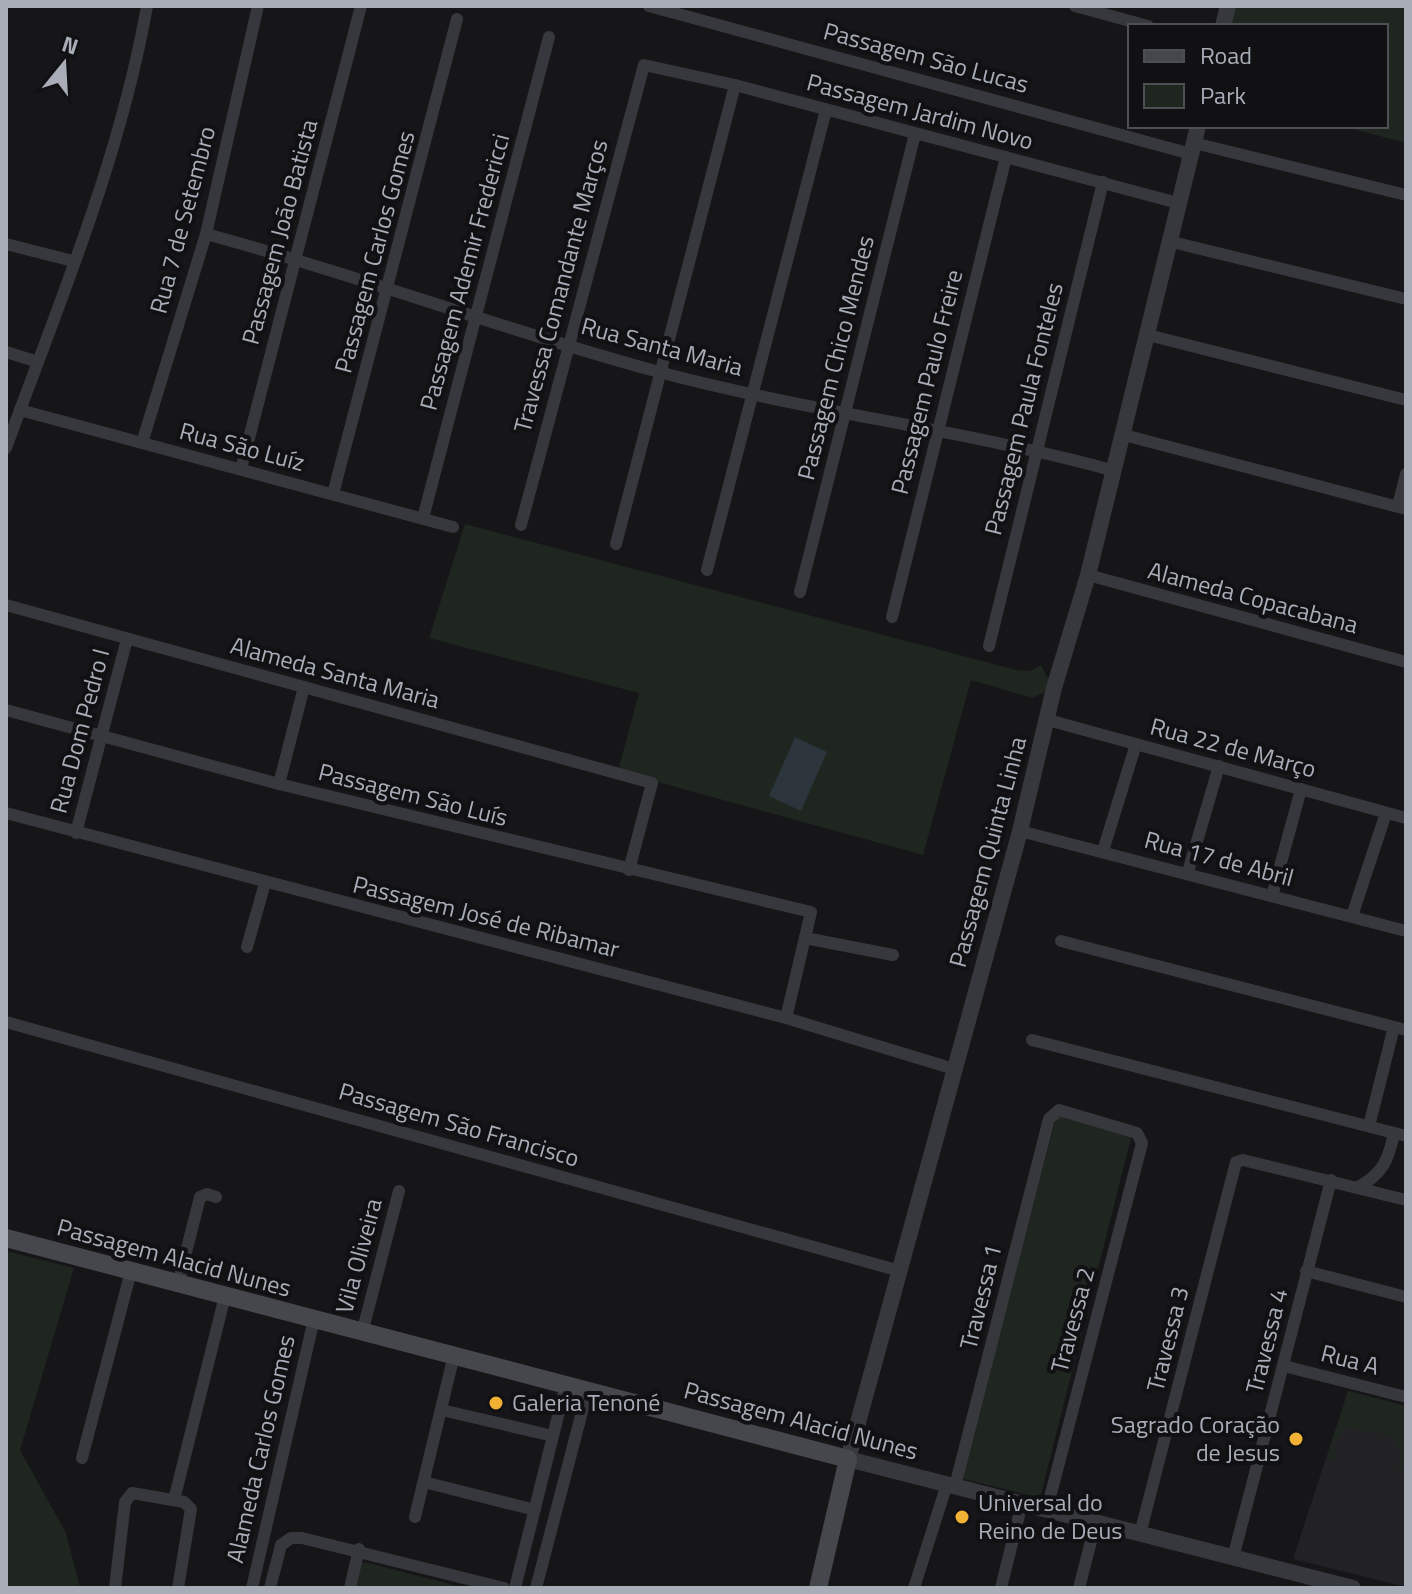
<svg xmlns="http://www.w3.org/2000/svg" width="1412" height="1594" viewBox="0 0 1412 1594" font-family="'Titillium Web',sans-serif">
<rect width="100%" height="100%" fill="#161618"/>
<path fill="#222225" d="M 1348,1391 L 1406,1406 L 1406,1587 L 1293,1559 Z"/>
<g fill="#1e261f">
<path d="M 1234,6 L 1406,6 L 1406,143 L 1342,126 L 1386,126 L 1386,26 L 1228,26 Z"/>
<path d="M 465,524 L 1016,670 L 1030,671 L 1041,665 L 1053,688 L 1032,698 L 971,680 L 923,855 L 618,771 L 639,693 L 429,638 Z"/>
<path d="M 1057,1115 L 1132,1134 L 1040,1498 L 960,1478 Z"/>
<path d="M 6,1251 L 74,1268 L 20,1450 L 66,1533 L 80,1588 L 6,1588 Z"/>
<path d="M 1348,1391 L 1406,1406 L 1406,1472 L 1398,1468 L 1401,1455 L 1393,1435 L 1346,1428 L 1333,1442 L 1336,1456 L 1326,1461 Z"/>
<path d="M 363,1562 L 376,1565 L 465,1588 L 345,1588 L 358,1563 Z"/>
</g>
<path fill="#2c353c" d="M 795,737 L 827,752 L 801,811 L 769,796 Z"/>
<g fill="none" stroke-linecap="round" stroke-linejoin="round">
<g stroke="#37383d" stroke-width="12">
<path d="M 649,6 L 1191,154"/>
<path d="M 1075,6 L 1148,26"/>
<path d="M 1194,143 L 1406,195"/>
<path d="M 206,234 C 359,275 506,331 659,372 C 809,412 965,430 1115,471"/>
<path d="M 1168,241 L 1406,299"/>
<path d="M 6,244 L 73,261"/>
<path d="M 1148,335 L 1406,400"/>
<path d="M 6,352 L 38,362"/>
<path d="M 20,410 L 453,527"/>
<path d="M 1124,435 L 1406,509"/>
<path d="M 142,443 L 206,234 L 258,6"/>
<path d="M 6,448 C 59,303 120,159 147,6"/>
<path d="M 241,469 L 361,6"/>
<path d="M 333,494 L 457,19"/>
<path d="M 1398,506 L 1406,474"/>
<path d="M 423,518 L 549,37"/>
<path d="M 521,525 L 644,65 L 735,85 L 1178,203"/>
<path d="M 616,544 L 735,85"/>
<path d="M 707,570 L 826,110"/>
<path d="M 1088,575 L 1406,662"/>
<path d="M 800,592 L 915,134"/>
<path d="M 6,605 L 652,783 L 629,870"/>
<path d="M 892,617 L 1006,157"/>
<path d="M 989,646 L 1103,182"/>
<path d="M 6,710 L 279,784 L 811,912 L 786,1018"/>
<path d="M 1048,720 L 1406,818"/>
<path d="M 279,784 L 304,687"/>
<path d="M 6,813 L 786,1018 L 954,1069"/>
<path d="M 1020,831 L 1406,931"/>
<path d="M 76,833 L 127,639"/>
<path d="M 1103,851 L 1136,744"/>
<path d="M 1188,872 L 1219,766"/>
<path d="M 1272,896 L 1301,789"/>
<path d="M 1352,916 L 1386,813"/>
<path d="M 805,938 L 893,955"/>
<path d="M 1061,941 L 1406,1030"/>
<path d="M 247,947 L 265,883"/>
<path d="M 6,1022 L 900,1271"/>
<path d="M 1032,1040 L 1406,1136"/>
<path d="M 1369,1126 L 1394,1027"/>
<path d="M 1358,1187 C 1382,1175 1389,1159 1394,1133"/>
<path d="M 1306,1271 L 1406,1297"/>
<path d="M 178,1284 L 200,1197 L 207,1194 L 216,1197"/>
<path d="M 362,1333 L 399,1191"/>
<path d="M 1284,1366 L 1406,1397"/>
<path d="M 446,1411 L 553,1436"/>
<path d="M 82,1458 L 131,1271"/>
<path d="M 428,1483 L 535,1510"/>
<path d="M 955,1486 L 1049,1119 L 1059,1110 L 1137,1133 L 1142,1143 L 1047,1509"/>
<path d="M 174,1500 L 225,1296"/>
<path d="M 415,1517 L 454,1355"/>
<path d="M 1140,1534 L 1236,1162 L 1243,1160 L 1406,1200"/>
<path d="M 1233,1558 L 1331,1180"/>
<path d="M 115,1588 L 125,1502 L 132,1493 L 184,1502 L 191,1509 L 178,1588"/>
<path d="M 252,1588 L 314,1319"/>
<path d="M 270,1588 L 281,1545 L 291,1538 L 302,1538 L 504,1588"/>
<path d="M 350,1588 L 359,1549"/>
<path d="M 515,1588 L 566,1384"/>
<path d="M 536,1588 L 588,1389"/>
<path d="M 914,1588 L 947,1484"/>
<path d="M 1001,1588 L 1022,1503"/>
<path d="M 1079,1588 L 1096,1522"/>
</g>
<g stroke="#37383d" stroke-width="16">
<path d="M 1223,26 L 1228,6"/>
<path d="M 1198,126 L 1088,575 L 1054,688 L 1020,831 L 848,1459 L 1353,1588"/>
</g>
<path stroke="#45474d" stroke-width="18" d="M 6,1238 L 848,1459 L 818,1588"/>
</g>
<g fill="#f2b134" stroke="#111113" stroke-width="3">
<circle cx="496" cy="1403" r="8"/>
<circle cx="1296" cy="1439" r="8"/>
<circle cx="962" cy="1517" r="8"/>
</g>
<g text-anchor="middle" stroke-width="8" stroke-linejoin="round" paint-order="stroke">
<g font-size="24" fill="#a8adb8" stroke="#111113">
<text transform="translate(926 58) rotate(15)" y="8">Passagem São Lucas</text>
<text transform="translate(920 112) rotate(15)" y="8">Passagem Jardim Novo</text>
<text transform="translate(183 220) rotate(-75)" y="8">Rua 7 de Setembro</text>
<text transform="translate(280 232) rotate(-75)" y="8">Passagem João Batista</text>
<text transform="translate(375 252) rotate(-75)" y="8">Passagem Carlos Gomes</text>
<text transform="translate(465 272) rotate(-75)" y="8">Passagem Ademir Fredericci</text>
<text transform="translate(561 286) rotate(-75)" y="8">Travessa Comandante Marços</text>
<text transform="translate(662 347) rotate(15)" y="8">Rua Santa Maria</text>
<text transform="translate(836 358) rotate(-76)" y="8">Passagem Chico Mendes</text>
<text transform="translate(927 382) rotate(-76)" y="8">Passagem Paulo Freire</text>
<text transform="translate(1024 409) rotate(-76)" y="8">Passagem Paula Fonteles</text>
<text transform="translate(242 447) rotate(15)" y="8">Rua São Luíz</text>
<text transform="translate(1253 598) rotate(15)" y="8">Alameda Copacabana</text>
<text transform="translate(335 673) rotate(15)" y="8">Alameda Santa Maria</text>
<text transform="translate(80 731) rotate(-75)" y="8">Rua Dom Pedro I</text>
<text transform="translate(1233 748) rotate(15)" y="8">Rua 22 de Março</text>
<text transform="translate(413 795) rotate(14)" y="8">Passagem São Luís</text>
<text transform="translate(988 852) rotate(-75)" y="8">Passagem Quinta Linha</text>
<text transform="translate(1219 859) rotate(15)" y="8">Rua 17 de Abril</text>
<text transform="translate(486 917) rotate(14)" y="8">Passagem José de Ribamar</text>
<text transform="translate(459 1125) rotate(16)" y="8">Passagem São Francisco</text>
<text transform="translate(359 1256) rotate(-75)" y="8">Vila Oliveira</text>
<text transform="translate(174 1258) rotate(15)" y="8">Passagem Alacid Nunes</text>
<text transform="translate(981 1297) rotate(-76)" y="8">Travessa 1</text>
<text transform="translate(1073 1320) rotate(-75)" y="8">Travessa 2</text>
<text transform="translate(1168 1339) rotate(-76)" y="8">Travessa 3</text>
<text transform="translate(1267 1341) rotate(-76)" y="8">Travessa 4</text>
<text transform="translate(1350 1360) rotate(14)" y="8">Rua A</text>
<text transform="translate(801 1421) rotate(15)" y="8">Passagem Alacid Nunes</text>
<text transform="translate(261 1449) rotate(-77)" y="8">Alameda Carlos Gomes</text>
</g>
<g font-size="24" fill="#a8adb8" stroke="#111113" text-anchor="start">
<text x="512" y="1411">Galeria Tenoné</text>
<text x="1280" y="1433" text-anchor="end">Sagrado Coração<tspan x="1280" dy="28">de Jesus</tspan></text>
<text x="978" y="1511">Universal do<tspan x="978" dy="28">Reino de Deus</tspan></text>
</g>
</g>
<rect width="1412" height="1594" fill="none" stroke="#a8adb8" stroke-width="16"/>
<rect x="1128" y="24" width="260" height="104" fill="#111113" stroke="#4d4f55" stroke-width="2"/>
<rect x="1144" y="50" width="40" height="12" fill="#45474d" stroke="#4d4f55" stroke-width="2"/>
<text x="1200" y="64" font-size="24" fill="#a8adb8">Road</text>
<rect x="1144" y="84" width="40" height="24" fill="#1e261f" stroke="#4d4f55" stroke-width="2"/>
<text x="1200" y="104" font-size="24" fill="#a8adb8">Park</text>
<g transform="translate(64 64) rotate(18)" stroke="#111113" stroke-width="6" paint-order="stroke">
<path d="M0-6L14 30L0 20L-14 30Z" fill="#a8adb8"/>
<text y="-12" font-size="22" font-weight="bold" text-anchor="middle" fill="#a8adb8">N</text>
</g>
</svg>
